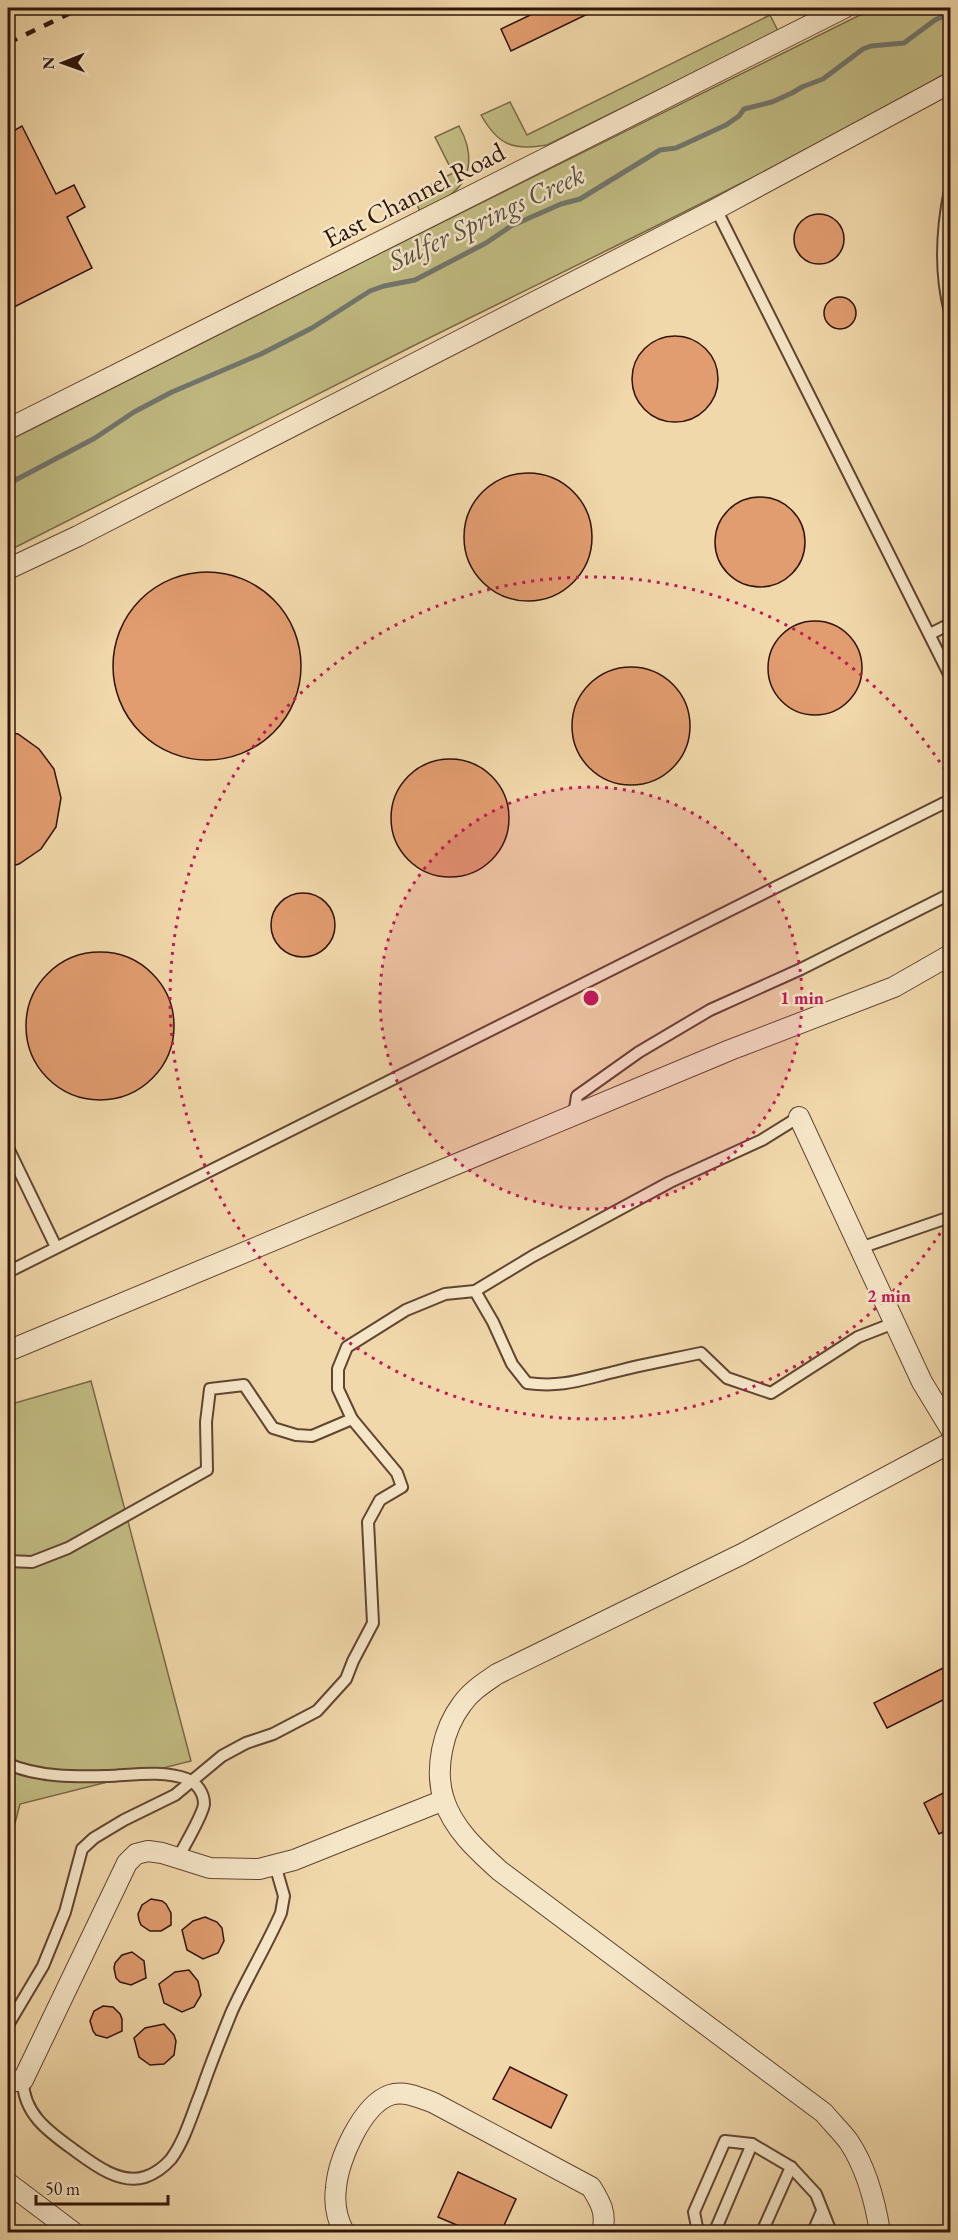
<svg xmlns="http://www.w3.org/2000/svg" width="958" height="2240" viewBox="0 0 958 2240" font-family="'EB Garamond',serif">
<rect width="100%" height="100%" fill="#f1d8aa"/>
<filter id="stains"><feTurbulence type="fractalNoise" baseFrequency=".00333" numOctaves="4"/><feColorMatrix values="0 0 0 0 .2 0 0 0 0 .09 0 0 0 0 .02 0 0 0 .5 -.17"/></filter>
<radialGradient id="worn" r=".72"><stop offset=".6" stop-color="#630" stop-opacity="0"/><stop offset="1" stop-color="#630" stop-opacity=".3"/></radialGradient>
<g fill="#c2bc83" stroke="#786846" stroke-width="1.5">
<path d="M 874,8 L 950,8 L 950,71 C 775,171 592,257 411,347 C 276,414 142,483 8,551 L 8,441 L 376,255 Z"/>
<path d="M 770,15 L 778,31 L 547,145 C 513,151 498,145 481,115 L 510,102 L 527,135 Z"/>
<path d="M 459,126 C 472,149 475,177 450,195 C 441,202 430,206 420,211 L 412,195 L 453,173 L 435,137 Z"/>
<path d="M 91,1381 L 191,1761 L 20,1804 L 8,1850 L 8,1405 Z"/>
</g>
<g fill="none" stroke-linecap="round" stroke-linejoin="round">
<path stroke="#71766e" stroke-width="5" d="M 8,484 L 95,438 L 134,412 L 172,392 L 261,354 L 312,328 L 370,291 L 384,286 L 415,280 L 486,243 L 511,226 L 561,204 L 580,199 L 660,150 L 676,148 L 726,125 L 739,116 L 744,109 L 772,102 L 792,93 L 802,87 L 823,79 L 863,49 L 871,46 L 904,43 L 935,20 L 950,13"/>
</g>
<g fill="#e19c6f" stroke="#2f1409" stroke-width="1.5">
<path d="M 545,8 L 600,8 L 511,51 L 501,29 Z"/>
<path d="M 22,126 L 56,194 L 74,185 L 85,207 L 67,217 L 92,268 L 8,310 L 8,134 Z"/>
<circle cx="819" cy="239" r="25"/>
<circle cx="840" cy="313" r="16"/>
<circle cx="675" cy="379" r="43"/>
<circle cx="528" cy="537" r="64"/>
<circle cx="760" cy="542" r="45"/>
<circle cx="207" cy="666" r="94"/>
<circle cx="815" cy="668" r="47"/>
<circle cx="631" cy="726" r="59"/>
<path d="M 8,732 L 18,734 L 39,749 L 54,769 L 61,798 L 56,827 L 41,849 L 19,864 L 8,867 Z"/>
<circle cx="450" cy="818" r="59"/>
<circle cx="303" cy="925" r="32"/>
<circle cx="100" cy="1026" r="74"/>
<path d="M 951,1664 L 951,1696 L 887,1728 L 874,1703 Z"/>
<path d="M 951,1789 L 951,1828 L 939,1834 L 924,1803 Z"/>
<path d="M 151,1899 L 162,1901 L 166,1904 L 171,1913 L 171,1925 L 161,1931 L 150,1931 L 141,1925 L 139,1920 L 138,1914 L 142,1905 Z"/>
<path d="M 205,1917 L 217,1922 L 222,1928 L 224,1941 L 218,1953 L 203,1959 L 187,1950 L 182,1930 L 193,1921 Z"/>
<path d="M 132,1952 L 144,1961 L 146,1978 L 131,1985 L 120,1982 L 116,1978 L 114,1968 L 115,1963 L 122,1955 Z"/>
<path d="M 189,1970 L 198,1981 L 201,1995 L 194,2007 L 182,2012 L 164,2003 L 159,1984 L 175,1972 Z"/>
<path d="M 103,2006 L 113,2007 L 120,2014 L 122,2019 L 122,2031 L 107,2038 L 96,2035 L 93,2031 L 90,2021 L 94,2011 Z"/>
<path d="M 164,2024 L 174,2035 L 176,2041 L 174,2055 L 164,2064 L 150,2065 L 139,2057 L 134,2038 L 145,2028 Z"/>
<path d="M 510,2067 L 567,2095 L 551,2128 L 493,2099 Z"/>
<path d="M 458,2172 L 516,2199 L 501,2232 L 473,2232 L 438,2217 Z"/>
</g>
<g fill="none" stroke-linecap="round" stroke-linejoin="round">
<defs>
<g id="service">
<path d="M 950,190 C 942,229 940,273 950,312"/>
<path d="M 716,209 L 950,676"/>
<path d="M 930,634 L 950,624"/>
<path d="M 574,1115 L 577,1096 L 639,1052 L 710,1010 L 801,969 L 950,894"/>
<path d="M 8,1148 L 56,1247"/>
<path d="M 860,1248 L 950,1217"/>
<path d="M 8,1272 L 950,800"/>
<path d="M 475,1291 L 493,1322 L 512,1364 L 527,1383 C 563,1388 583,1379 618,1371 C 645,1364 673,1359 701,1353 L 727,1378 L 771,1393 L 858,1337 L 894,1323"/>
<path d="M 8,1561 L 32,1562 L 68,1548 L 207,1470 L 206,1422 L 210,1389 L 244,1385 L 273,1428 L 296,1435 L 312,1436 L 352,1419 L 338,1389 L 338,1369 L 347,1347 L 406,1310 L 445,1294 L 475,1291 L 533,1256 L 670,1182 L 762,1140 L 799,1117"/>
<path d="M 8,1764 C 38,1777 75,1777 108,1776 C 133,1775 163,1770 187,1779 C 197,1783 204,1793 204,1804 C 203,1815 184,1846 178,1858"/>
<path d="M 8,2025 L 43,1966 L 65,1912 L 82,1849 L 94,1838 L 124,1820 L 175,1795 L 222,1756 L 246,1743 L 273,1734 L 317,1711 L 346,1679 L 353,1661 L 373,1623 L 368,1522 L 380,1500 L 402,1487 L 397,1473 L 352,1419"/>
<path d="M 23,2080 C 23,2114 49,2132 74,2150 C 93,2164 120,2185 145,2177 C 154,2174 164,2167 171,2159 C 185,2140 192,2114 201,2092 C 210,2065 221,2038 232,2011 C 247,1978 266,1947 281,1913 L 284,1896 L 275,1865"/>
<path d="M 698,2232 L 694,2212 L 725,2141 L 752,2144"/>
<path d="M 711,2232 L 715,2231 L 752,2144 L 791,2167 L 816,2194 L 831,2232"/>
<path d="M 762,2232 L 791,2167"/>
<path d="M 813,2232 L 822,2211"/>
</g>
<g id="minor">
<path d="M 8,429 L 844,8"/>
<path d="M 8,569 L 78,536 L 716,209 L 950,83"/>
<path d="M 799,1117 L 922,1382 L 950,1428"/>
<path d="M 8,1351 L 730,1050 L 894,987 L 950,955"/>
<path d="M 8,2082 L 23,2080 L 127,1863 L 136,1854 L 148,1851 L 162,1853 L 210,1868 L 259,1869 L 294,1860 L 444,1800"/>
<path d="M 8,2183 L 73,2232"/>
<path d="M 344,2232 C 337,2219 334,2203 336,2188 C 338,2160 362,2105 390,2095 C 404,2090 421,2098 434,2103 L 591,2187 C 601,2203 607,2214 602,2232"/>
<path d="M 880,2232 C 875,2201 867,2169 849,2142 C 842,2132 832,2123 824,2113 L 500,1871 C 478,1851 454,1830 444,1800 C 434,1769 443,1729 462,1704 C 471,1691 484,1683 497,1674 L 742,1554 L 950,1443"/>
</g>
</defs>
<use href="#service" stroke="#604531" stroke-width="14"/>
<use href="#minor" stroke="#604531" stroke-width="22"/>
<use href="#service" stroke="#f6e6c8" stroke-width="10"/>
<use href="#minor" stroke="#f6e6c8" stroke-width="20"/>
<path stroke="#2f1409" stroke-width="4.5" stroke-dasharray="10 10" stroke-linecap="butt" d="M 8,43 L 81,8"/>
</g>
<circle cx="591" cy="998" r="211" fill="#c2185b" fill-opacity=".12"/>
<g fill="none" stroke="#c2185b" stroke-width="3" stroke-dasharray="3 6">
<circle cx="591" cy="998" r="211"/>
<path d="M950 1218A421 421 0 1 1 950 778"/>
</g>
<g text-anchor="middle" stroke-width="5" stroke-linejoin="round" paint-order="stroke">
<g font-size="27" fill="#2f1409" stroke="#f6e6c8">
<text transform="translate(414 195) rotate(-27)" y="9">East Channel Road</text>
</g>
<g font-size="28" font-style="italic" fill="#564d44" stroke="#f6e6c8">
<text transform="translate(486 217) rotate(-25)" y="10">Sulfer Springs Creek</text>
</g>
</g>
<circle cx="591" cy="998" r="9" fill="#c2185b" stroke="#f6e6c8" stroke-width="3"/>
<g font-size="18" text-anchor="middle" font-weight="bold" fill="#c2185b" stroke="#f6e6c8" stroke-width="5" stroke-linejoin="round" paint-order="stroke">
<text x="802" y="1004">1 min</text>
<text x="889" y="1302">2 min</text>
</g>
<rect width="958" height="2240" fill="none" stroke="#f1d8aa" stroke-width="30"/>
<rect x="9" y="9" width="940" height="2222" fill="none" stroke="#2f1409" stroke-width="3"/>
<rect x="15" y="15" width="928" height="2210" fill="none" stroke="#2f1409" stroke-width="1.5"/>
<g transform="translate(63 63) rotate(269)" stroke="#f6e6c8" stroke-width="4.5" paint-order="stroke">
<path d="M0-4.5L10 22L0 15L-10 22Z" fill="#2f1409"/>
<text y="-9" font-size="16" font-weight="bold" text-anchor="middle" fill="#2f1409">N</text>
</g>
<path d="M36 2195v9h132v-9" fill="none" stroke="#2f1409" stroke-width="3"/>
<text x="45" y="2195" font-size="18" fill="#2f1409" stroke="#f6e6c8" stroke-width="4.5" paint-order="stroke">50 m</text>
<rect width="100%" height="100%" filter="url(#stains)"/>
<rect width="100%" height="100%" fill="url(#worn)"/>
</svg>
